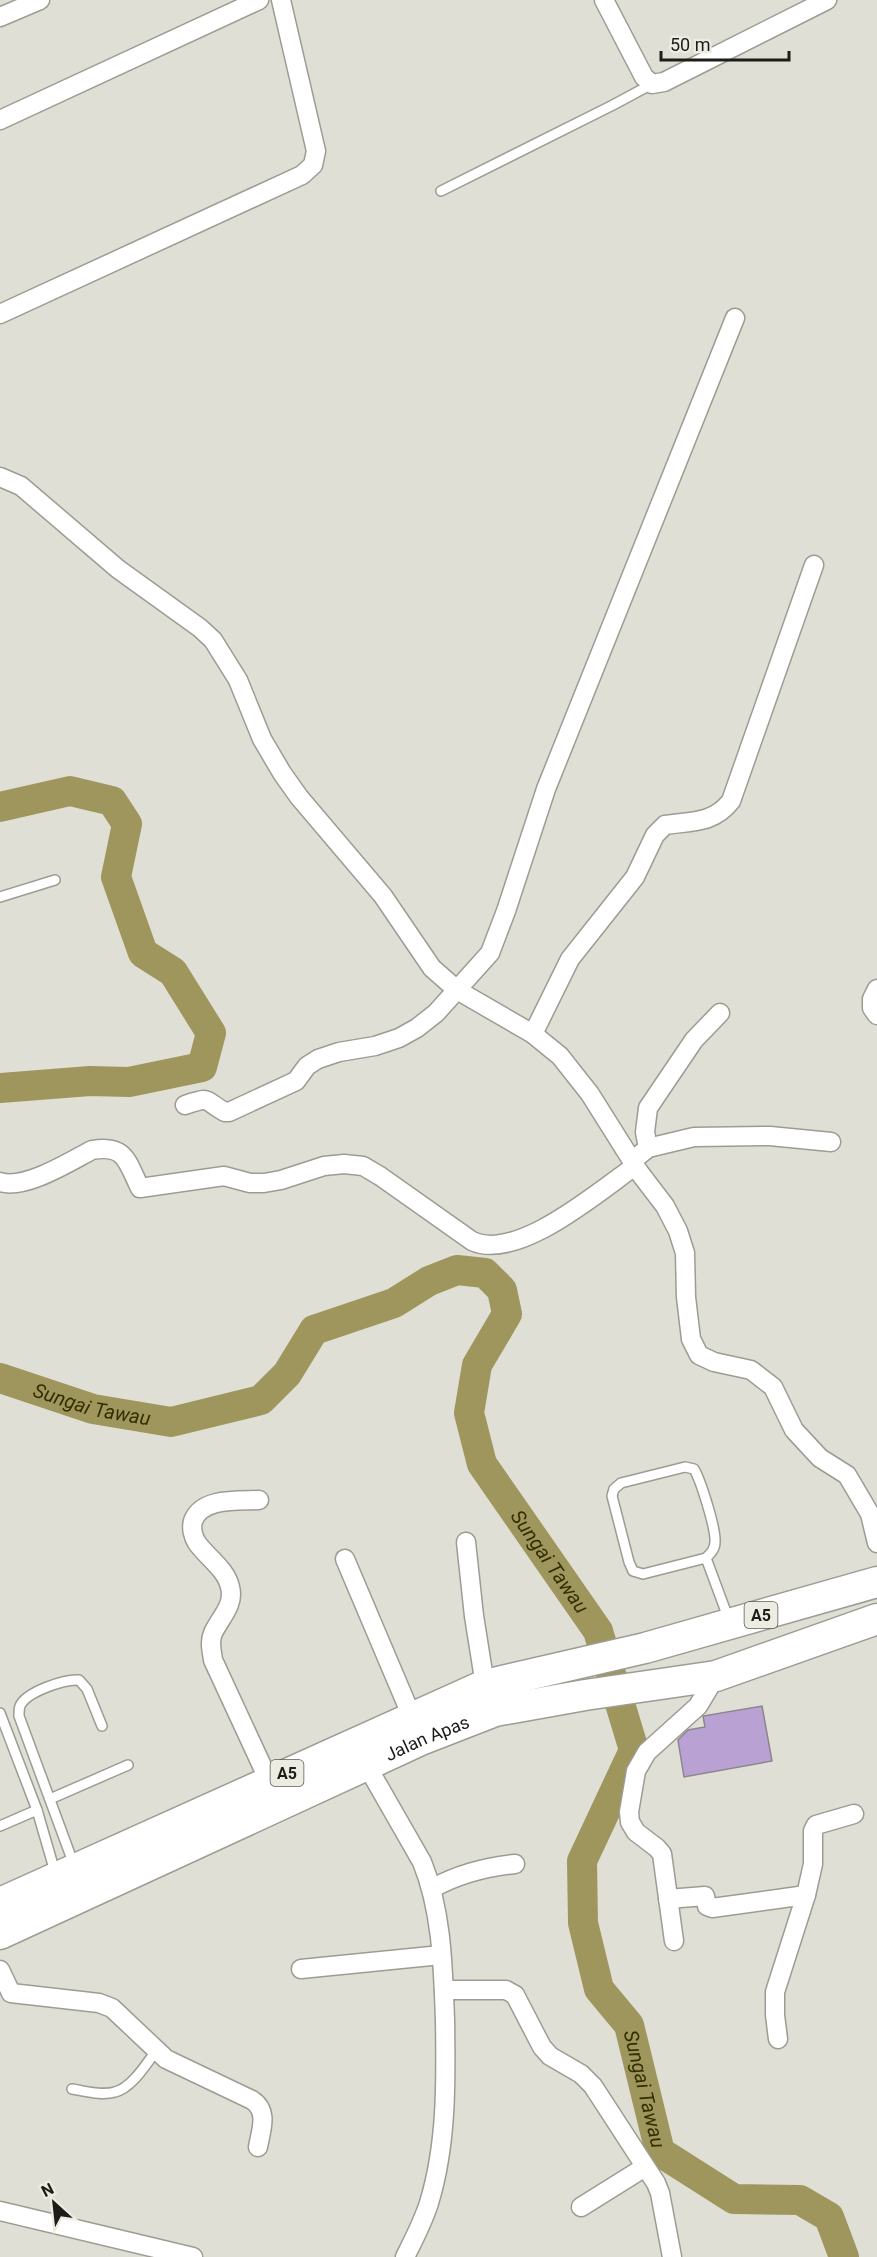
<svg xmlns="http://www.w3.org/2000/svg" width="877" height="2257" viewBox="0 0 877 2257" font-family="Roboto,sans-serif">
<rect width="100%" height="100%" fill="#e0dfd5"/>
<g fill="none" stroke-linecap="round" stroke-linejoin="round">
<g stroke="#9e965d" stroke-width="30">
<path d="M 0,807 L 70,791 L 112,801 L 127,824 L 116,877 L 143,953 L 173,972 L 211,1033 L 202,1067 L 129,1082 L 90,1081 L 0,1088"/>
<path id="s1" d="M 0,1378 L 93,1409 L 171,1422 L 261,1400 L 287,1374 L 314,1330 L 394,1303 L 429,1281 L 457,1270 L 485,1273 L 502,1290 L 507,1314 L 477,1365 L 469,1413 L 482,1464 L 598,1631 L 634,1750 L 582,1861 L 583,1923 L 599,1989 L 629,2025 L 660,2152 L 734,2199 L 800,2200 L 829,2217 L 844,2257"/>
</g>
</g>
<path fill="#baa1d4" stroke="#89868e" stroke-width="1.5" d="M 762,1706 L 772,1761 L 684,1777 L 678,1740 L 688,1730 L 705,1727 L 703,1716 Z"/>
<g fill="none" stroke-linecap="round" stroke-linejoin="round">
<defs>
<g id="service">
<path d="M 441,191 L 613,105 L 652,84"/>
<path d="M 0,897 L 55,880"/>
<path d="M 685,1467 L 694,1469 C 701,1481 716,1529 715,1542 C 715,1549 711,1553 706,1558 L 643,1574 L 633,1571 L 629,1562 L 612,1496 L 614,1489 L 621,1483 Z"/>
<path d="M 706,1558 L 729,1620"/>
<path d="M 0,1713 L 37,1810 L 55,1872"/>
<path d="M 50,1799 L 128,1765"/>
<path d="M 0,1826 L 37,1810"/>
<path d="M 74,1865 L 19,1716 C 19,1713 19,1709 20,1706 C 26,1692 64,1679 79,1680 L 87,1689 L 102,1726"/>
<path d="M 72,2089 C 85,2091 102,2096 115,2092 C 132,2088 146,2064 156,2051"/>
</g>
<g id="minor">
<path d="M 604,0 L 644,77 L 652,84 L 664,82 L 827,0"/>
<path d="M 0,17 L 40,0"/>
<path d="M 0,120 L 259,0"/>
<path d="M 0,314 L 302,175 L 313,165 L 316,151 L 281,0"/>
<path d="M 0,477 L 21,486 L 118,569 L 200,628 L 213,640 L 238,680 L 262,739 L 282,773 L 299,797 L 383,896 L 432,968 L 457,990 L 533,1034 L 560,1056 L 590,1094 L 639,1172 L 665,1206 L 678,1231 L 685,1253 L 686,1297 L 691,1339 L 699,1355 L 714,1362 L 751,1370 L 773,1387 L 794,1430 L 820,1458 L 847,1475 L 870,1514 L 877,1543"/>
<path d="M 877,989 L 872,999 L 872,1008 L 877,1015"/>
<path d="M 533,1034 L 570,959 L 635,877 L 655,835 L 665,825 C 691,821 713,824 731,801 L 814,565"/>
<path d="M 185,1105 C 212,1096 203,1100 225,1112 L 229,1112 L 296,1081 L 307,1066 L 318,1059 L 339,1052 L 375,1046 L 399,1038 L 417,1028 L 436,1013 L 490,953 L 506,911 L 546,789 L 735,318"/>
<path d="M 648,1148 L 645,1132 L 648,1108 L 694,1040 L 720,1013"/>
<path d="M 632,1161 L 648,1148 L 694,1137 L 770,1136 L 831,1142"/>
<path d="M 0,1182 C 25,1190 69,1162 92,1150 C 126,1144 127,1162 140,1188 L 224,1176 L 250,1183 L 264,1183 L 281,1180 L 324,1166 L 344,1164 L 363,1166 L 380,1176 L 472,1241 C 517,1262 598,1192 635,1166"/>
<path d="M 259,1500 C 239,1501 202,1497 193,1521 C 191,1528 193,1537 197,1543 C 207,1557 226,1569 230,1587 C 235,1605 220,1618 213,1633 C 209,1642 212,1652 213,1660 L 269,1781"/>
<path d="M 466,1542 L 474,1616 L 485,1685"/>
<path d="M 345,1559 L 412,1717"/>
<path d="M 367,1766 L 422,1862 C 442,1911 443,1967 445,2020 C 446,2081 447,2144 429,2203 C 423,2222 414,2239 405,2257"/>
<path d="M 433,1888 C 459,1874 485,1867 515,1864"/>
<path d="M 668,1899 L 705,1896 L 707,1906 L 712,1908 L 806,1895"/>
<path d="M 674,1941 L 662,1854 L 657,1848 L 636,1832 L 630,1822 L 629,1812 L 636,1771 L 647,1752 L 698,1706 L 716,1676"/>
<path d="M 301,1969 L 441,1955"/>
<path d="M 0,1970 L 11,1993 L 99,2003 L 112,2008 L 166,2059 L 252,2100 C 269,2111 261,2130 258,2147"/>
<path d="M 444,1990 L 506,1990 L 515,1995 L 542,2047 L 550,2056 L 581,2074 L 593,2086 L 656,2183 L 660,2193 L 672,2257"/>
<path d="M 778,2039 L 775,2015 L 775,1992 L 806,1895 L 813,1864 L 813,1831 L 816,1825 L 854,1814"/>
<path d="M 581,2207 L 645,2167"/>
<path d="M 0,2211 L 193,2257"/>
</g>
<g id="trunk">
<path d="M 0,1903 L 485,1685 L 645,1648 L 877,1582"/>
<path id="s2" d="M 0,1934 L 423,1739 L 495,1711 L 585,1695 L 716,1676 L 877,1619"/>
</g>
</defs>
<use href="#service" stroke="#9d9c93" stroke-width="12"/>
<use href="#minor" stroke="#9d9c93" stroke-width="21"/>
<use href="#trunk" stroke="#9d9c93" stroke-width="33"/>
<use href="#service" stroke="#fff" stroke-width="9"/>
<use href="#minor" stroke="#fff" stroke-width="18"/>
<use href="#trunk" stroke="#fff" stroke-width="30"/>
</g>
<g text-anchor="middle" stroke-width="4.5" stroke-linejoin="round" paint-order="stroke">
<g fill="#edece2" stroke="#5b5a55" stroke-width="1.5">
<rect x="744.5" y="1602" width="33" height="26" rx="4.5"/>
<rect x="270.5" y="1760" width="33" height="26" rx="4.5"/>
</g>
<g font-size="16" font-weight="bold" fill="#1d1c19">
<text x="761" y="1621">A5</text>
<text x="287" y="1779">A5</text>
</g>
<g font-size="18" fill="#1d1c19" stroke="#edece2">
<text dy="6" stroke="none"><textPath href="#s2" startOffset="470">Jalan Apas</textPath></text>
</g>
<g font-size="20" font-style="italic" fill="#342e00" stroke="#edece2">
<text dy="7" stroke="none"><textPath href="#s1" startOffset="96">Sungai Tawau</textPath></text>
<text dy="7" stroke="none"><textPath href="#s1" startOffset="870">Sungai Tawau</textPath></text>
<text dy="7" stroke="none"><textPath href="#s1" startOffset="1444">Sungai Tawau</textPath></text>
</g>
</g>
<g transform="translate(54 2203) rotate(333)" stroke="#edece2" stroke-width="4.5" paint-order="stroke">
<path d="M0-4.5L10 22L0 15L-10 22Z" fill="#1d1c19"/>
<text y="-9" font-size="16" font-weight="bold" text-anchor="middle" fill="#1d1c19">N</text>
</g>
<path d="M661 51v9h128v-9" fill="none" stroke="#1d1c19" stroke-width="3"/>
<text x="670" y="51" font-size="18" fill="#1d1c19" stroke="#edece2" stroke-width="4.5" paint-order="stroke">50 m</text>
</svg>
